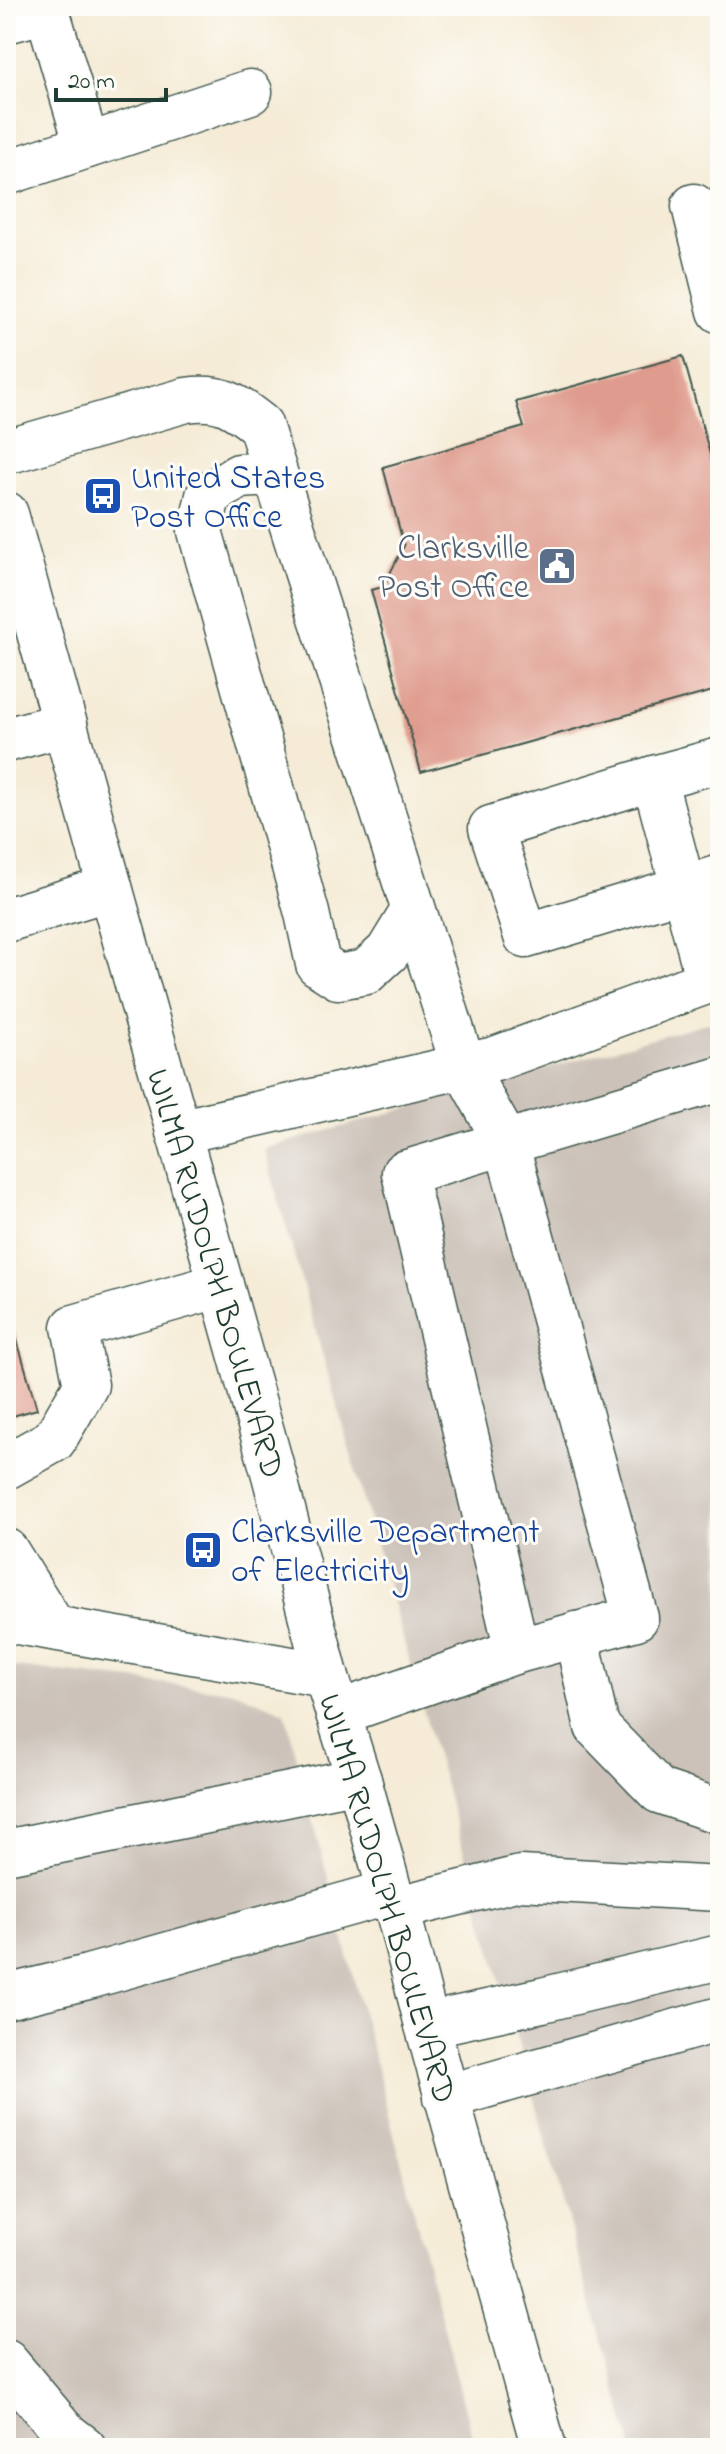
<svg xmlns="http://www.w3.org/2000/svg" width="726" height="2454" viewBox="0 0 726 2454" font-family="'Indie Flower',sans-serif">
<rect width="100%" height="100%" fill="#fdfcf7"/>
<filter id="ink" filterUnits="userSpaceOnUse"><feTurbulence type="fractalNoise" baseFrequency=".0125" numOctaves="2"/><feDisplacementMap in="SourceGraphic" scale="16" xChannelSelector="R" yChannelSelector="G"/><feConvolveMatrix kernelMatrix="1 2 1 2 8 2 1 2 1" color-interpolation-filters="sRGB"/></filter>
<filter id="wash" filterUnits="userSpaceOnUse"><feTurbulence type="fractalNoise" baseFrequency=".006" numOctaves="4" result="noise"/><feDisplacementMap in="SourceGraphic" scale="32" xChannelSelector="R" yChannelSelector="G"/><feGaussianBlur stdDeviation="1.8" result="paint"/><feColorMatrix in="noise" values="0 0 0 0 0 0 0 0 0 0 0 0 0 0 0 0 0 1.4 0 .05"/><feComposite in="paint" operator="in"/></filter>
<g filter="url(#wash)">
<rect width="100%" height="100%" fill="#f5ebd6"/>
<g fill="#ccc2b9">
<path d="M 720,1019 L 720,2448 L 633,2448 L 264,1149 Z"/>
<path d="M 6,1666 L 233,1691 L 285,1712 L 475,2448 L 6,2448 Z"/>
</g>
<g id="blocks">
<g fill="#df9b8d">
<path d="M 683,356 L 720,491 L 720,689 L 421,772 L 371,590 L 383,587 L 404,546 L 383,467 L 524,427 L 516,402 Z"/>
<path d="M 6,1302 L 37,1409 L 6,1418 Z"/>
</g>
</g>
</g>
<g filter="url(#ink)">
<use href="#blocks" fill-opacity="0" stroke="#3f574c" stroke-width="2"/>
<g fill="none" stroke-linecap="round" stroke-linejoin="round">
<defs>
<g id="minor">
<path d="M 6,21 L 47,10 L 87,146"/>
<path d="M 6,173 L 250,92"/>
<path d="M 694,206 L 720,311"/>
<path d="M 6,452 L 186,400 C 220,395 233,404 260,425 L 463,1065 L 506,1142 L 636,1618 L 517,1651"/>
<path d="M 274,474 L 239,476 L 208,496 L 200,531 L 307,913 L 318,964 L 338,977 L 366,972 L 388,952 L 413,911"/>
<path d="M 6,740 L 65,724"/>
<path d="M 654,778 L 720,760"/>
<path d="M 6,920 L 110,888"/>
<path d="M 708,980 L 654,778 L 491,828 L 526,936 L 720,877"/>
<path d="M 178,1132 L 495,1059 L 720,977"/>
<path d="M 6,1467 L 54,1440 L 86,1385 L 74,1327 L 221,1285"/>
<path d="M 6,1551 L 54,1628"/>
<path d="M 6,1620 L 326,1675"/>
<path d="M 576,1634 L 597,1727 L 659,1791 L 720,1812"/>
<path d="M 338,1713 L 517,1651 L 404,1173 L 720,1079"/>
<path d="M 6,1852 L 359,1780"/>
<path d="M 397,1908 L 520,1878 L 720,1889"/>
<path d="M 6,1997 L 88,1977 L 390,1892"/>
<path d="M 427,2025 L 542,2000 L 720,1957"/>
<path d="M 446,2097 L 720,2019"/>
<path d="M 6,2362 L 67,2435 L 84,2448"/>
</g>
<path id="highway" d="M 6,514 L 274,1475 L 326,1675 L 359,1780 L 390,1892 L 397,1908 L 427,2025 L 544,2448"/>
</defs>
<use href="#minor" stroke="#3f574c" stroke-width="47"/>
<use href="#highway" stroke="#3f574c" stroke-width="47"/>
<use href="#minor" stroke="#fff" stroke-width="44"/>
<use href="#highway" stroke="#fff" stroke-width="44"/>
</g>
</g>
<defs>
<symbol id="bus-square" viewBox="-11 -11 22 22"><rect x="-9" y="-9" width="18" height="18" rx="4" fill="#1a4fb4" stroke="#fdfcf7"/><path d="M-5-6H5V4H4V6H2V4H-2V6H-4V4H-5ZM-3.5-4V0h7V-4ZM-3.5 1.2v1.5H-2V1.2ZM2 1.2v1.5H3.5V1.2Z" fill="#fff"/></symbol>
<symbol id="civic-square" viewBox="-11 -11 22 22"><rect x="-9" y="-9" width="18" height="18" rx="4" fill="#5c6f8a" stroke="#fdfcf7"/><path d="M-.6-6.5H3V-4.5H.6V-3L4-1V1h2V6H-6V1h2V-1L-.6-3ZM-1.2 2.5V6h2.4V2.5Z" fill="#fff"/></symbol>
</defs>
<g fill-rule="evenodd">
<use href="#bus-square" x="81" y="474" width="44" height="44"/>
<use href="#civic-square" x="535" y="544" width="44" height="44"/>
<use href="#bus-square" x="181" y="1528" width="44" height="44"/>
</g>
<g text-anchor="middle" stroke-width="6" stroke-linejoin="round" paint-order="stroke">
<g font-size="34" fill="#164399" stroke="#fdfcf7" text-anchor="start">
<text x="131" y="488">United States<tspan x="131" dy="39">Post Office</tspan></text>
<text x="231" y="1542">Clarksville Department<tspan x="231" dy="39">of Electricity</tspan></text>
</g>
<g font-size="34" fill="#4e5e75" stroke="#fdfcf7" text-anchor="end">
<text x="529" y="558">Clarksville<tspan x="529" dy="39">Post Office</tspan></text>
</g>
<g font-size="34" fill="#1f3d34" stroke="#fdfcf7">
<text transform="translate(217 1273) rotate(74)" y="12">WILMA RUDOLPH BOULEVARD</text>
<text transform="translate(389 1898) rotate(74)" y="12">WILMA RUDOLPH BOULEVARD</text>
</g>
</g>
<rect width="726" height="2454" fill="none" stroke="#fdfcf7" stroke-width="32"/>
<path d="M56 88v12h110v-12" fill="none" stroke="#1f3d34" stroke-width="4"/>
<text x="68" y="88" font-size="24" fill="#1f3d34" stroke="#fdfcf7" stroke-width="6" paint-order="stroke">20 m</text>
</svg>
